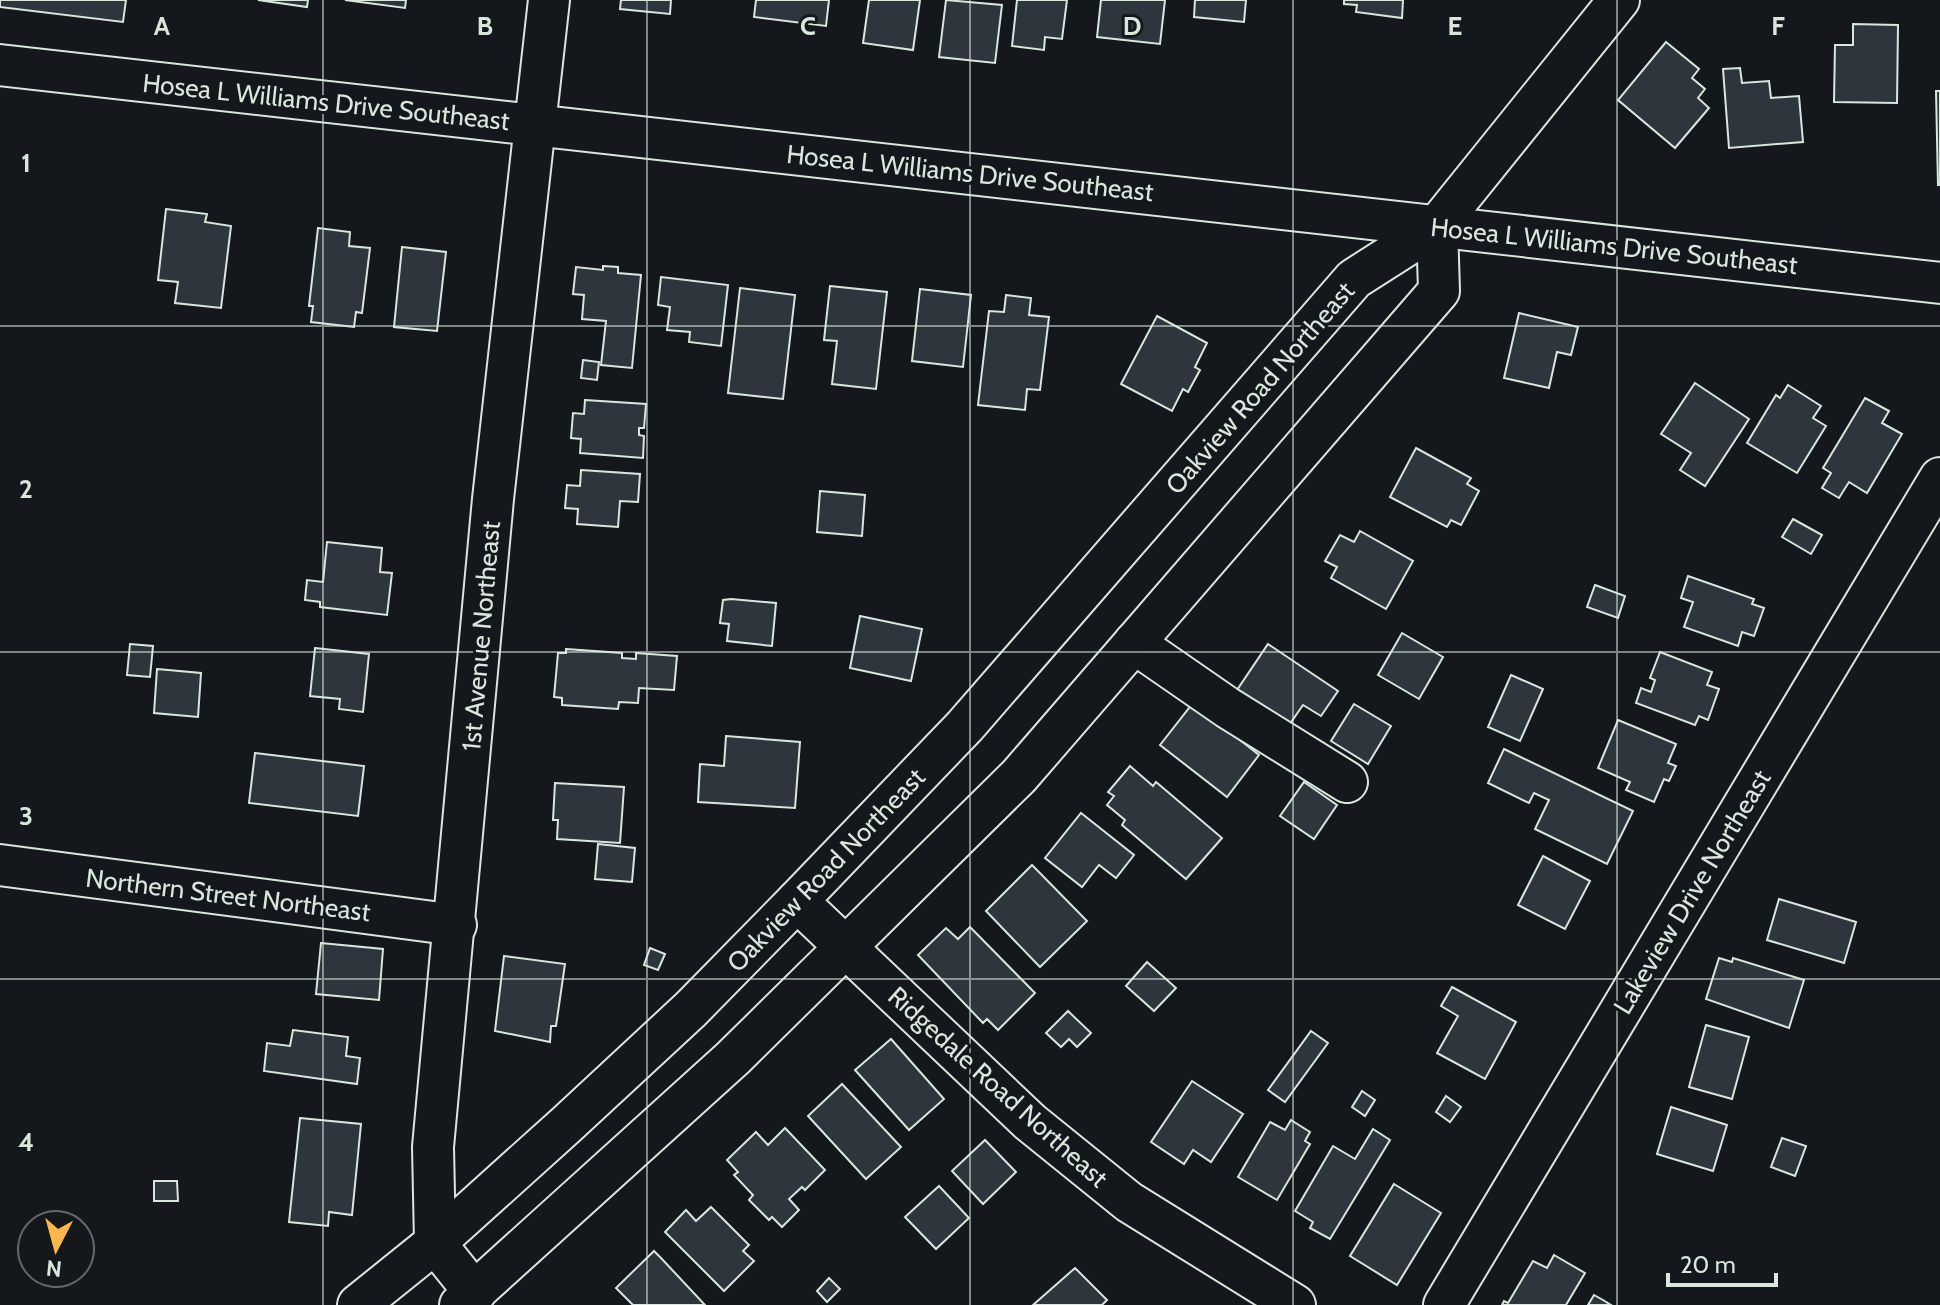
<svg xmlns="http://www.w3.org/2000/svg" width="1940" height="1305" viewBox="0 0 1940 1305" font-family="Cabin,sans-serif">
<rect width="100%" height="100%" fill="#14181c"/>
<g fill="#2c363c" stroke="#d8e6dc" stroke-width="2">
<path d="M 0,0 L 126,0 L 123,22 L 0,7 Z"/>
<path d="M 258,0 L 308,0 L 307,7 Z"/>
<path d="M 345,0 L 406,0 L 405,8 Z"/>
<path d="M 621,0 L 671,0 L 670,14 L 620,9 Z"/>
<path d="M 756,0 L 829,0 L 826,26 L 754,17 Z"/>
<path d="M 869,0 L 920,0 L 913,50 L 863,43 Z"/>
<path d="M 946,0 L 1002,5 L 995,63 L 939,57 Z"/>
<path d="M 1017,0 L 1067,0 L 1062,39 L 1045,37 L 1044,50 L 1012,46 Z"/>
<path d="M 1101,0 L 1165,0 L 1160,44 L 1097,37 Z"/>
<path d="M 1195,0 L 1246,0 L 1244,22 L 1194,17 Z"/>
<path d="M 1344,0 L 1403,0 L 1402,18 L 1356,12 L 1357,5 L 1344,4 Z"/>
<path d="M 1853,24 L 1898,25 L 1897,103 L 1834,102 L 1835,45 L 1853,45 Z"/>
<path d="M 1666,42 L 1699,69 L 1692,78 L 1705,89 L 1698,98 L 1709,108 L 1675,148 L 1618,100 Z"/>
<path d="M 1740,68 L 1742,83 L 1769,81 L 1771,98 L 1799,96 L 1803,142 L 1729,148 L 1723,69 Z"/>
<path d="M 1936,91 L 1940,91 L 1940,185 L 1938,185 Z"/>
<path d="M 166,209 L 207,214 L 205,222 L 231,226 L 221,308 L 175,303 L 178,282 L 158,280 Z"/>
<path d="M 318,228 L 350,232 L 349,246 L 370,248 L 362,313 L 356,312 L 354,327 L 311,322 L 313,306 L 309,306 Z"/>
<path d="M 402,247 L 446,252 L 437,331 L 394,327 Z"/>
<path d="M 603,266 L 618,267 L 618,273 L 641,275 L 632,368 L 601,365 L 606,321 L 582,319 L 584,295 L 573,294 L 576,267 L 603,270 Z"/>
<path d="M 661,277 L 728,285 L 721,346 L 689,342 L 690,332 L 667,330 L 670,307 L 658,305 Z"/>
<path d="M 830,286 L 887,292 L 876,389 L 832,384 L 837,341 L 824,340 Z"/>
<path d="M 740,288 L 795,295 L 783,399 L 728,393 Z"/>
<path d="M 920,289 L 971,295 L 963,367 L 912,361 Z"/>
<path d="M 1006,295 L 1031,298 L 1029,315 L 1049,317 L 1040,390 L 1027,389 L 1025,410 L 978,405 L 989,311 L 1004,312 Z"/>
<path d="M 1519,313 L 1578,327 L 1571,355 L 1557,352 L 1549,388 L 1504,378 Z"/>
<path d="M 1157,316 L 1207,343 L 1195,367 L 1200,370 L 1188,392 L 1183,389 L 1172,411 L 1121,384 Z"/>
<path d="M 583,360 L 599,362 L 597,380 L 581,378 Z"/>
<path d="M 1695,383 L 1749,419 L 1705,486 L 1680,470 L 1691,453 L 1661,434 Z"/>
<path d="M 1788,385 L 1821,406 L 1813,418 L 1826,426 L 1797,473 L 1747,443 L 1776,395 L 1780,398 Z"/>
<path d="M 1865,398 L 1889,411 L 1882,423 L 1902,434 L 1867,493 L 1849,482 L 1839,498 L 1822,488 L 1831,473 L 1823,468 Z"/>
<path d="M 585,400 L 646,404 L 644,428 L 639,428 L 639,435 L 644,436 L 643,458 L 580,453 L 581,439 L 571,438 L 573,413 L 584,414 Z"/>
<path d="M 1416,448 L 1471,478 L 1467,484 L 1479,491 L 1461,525 L 1451,520 L 1447,527 L 1390,497 Z"/>
<path d="M 581,470 L 640,474 L 638,502 L 620,501 L 618,527 L 577,524 L 578,509 L 565,508 L 567,485 L 580,486 Z"/>
<path d="M 820,491 L 865,495 L 862,536 L 817,532 Z"/>
<path d="M 1793,519 L 1822,535 L 1811,554 L 1782,537 Z"/>
<path d="M 1360,531 L 1413,561 L 1386,609 L 1331,578 L 1337,567 L 1325,561 L 1340,535 L 1354,542 Z"/>
<path d="M 327,542 L 382,548 L 380,572 L 392,573 L 387,615 L 320,607 L 320,602 L 305,600 L 307,580 L 323,582 Z"/>
<path d="M 1688,576 L 1754,599 L 1752,604 L 1764,608 L 1754,636 L 1742,632 L 1738,646 L 1684,627 L 1693,602 L 1681,598 Z"/>
<path d="M 1595,585 L 1625,596 L 1618,618 L 1587,607 Z"/>
<path d="M 731,599 L 776,603 L 772,646 L 727,641 L 729,624 L 720,623 L 723,600 Z"/>
<path d="M 860,616 L 922,629 L 911,681 L 850,668 Z"/>
<path d="M 1402,633 L 1443,657 L 1419,699 L 1378,675 Z"/>
<path d="M 130,644 L 153,646 L 150,677 L 127,675 Z"/>
<path d="M 1268,644 L 1338,691 L 1321,716 L 1303,705 L 1287,728 L 1235,693 Z"/>
<path d="M 315,648 L 369,654 L 363,712 L 339,709 L 340,699 L 310,696 Z"/>
<path d="M 566,649 L 622,653 L 622,658 L 636,659 L 636,653 L 677,656 L 674,690 L 639,688 L 638,703 L 619,702 L 618,709 L 562,705 L 562,698 L 554,697 L 558,653 L 566,653 Z"/>
<path d="M 1660,652 L 1712,672 L 1707,685 L 1719,689 L 1708,720 L 1699,716 L 1695,725 L 1636,703 L 1641,688 L 1651,692 L 1655,680 L 1650,678 Z"/>
<path d="M 157,669 L 201,673 L 198,717 L 154,713 Z"/>
<path d="M 1511,675 L 1543,689 L 1520,741 L 1488,727 Z"/>
<path d="M 1193,703 L 1259,755 L 1227,797 L 1160,745 Z"/>
<path d="M 1354,704 L 1391,726 L 1368,764 L 1331,741 Z"/>
<path d="M 1618,720 L 1676,744 L 1668,763 L 1676,766 L 1669,781 L 1664,779 L 1654,802 L 1626,790 L 1630,782 L 1598,768 Z"/>
<path d="M 726,736 L 800,742 L 795,808 L 698,802 L 700,764 L 724,766 Z"/>
<path d="M 1504,749 L 1633,811 L 1607,864 L 1535,829 L 1549,800 L 1534,793 L 1529,803 L 1488,783 Z"/>
<path d="M 255,753 L 364,766 L 358,816 L 249,803 Z"/>
<path d="M 1130,766 L 1153,786 L 1156,782 L 1222,838 L 1186,879 L 1122,825 L 1125,820 L 1107,805 L 1114,796 L 1108,792 Z"/>
<path d="M 1304,782 L 1337,805 L 1314,839 L 1280,816 Z"/>
<path d="M 555,783 L 624,787 L 620,843 L 557,839 L 558,820 L 553,820 Z"/>
<path d="M 1081,813 L 1134,855 L 1116,878 L 1099,865 L 1082,887 L 1045,858 Z"/>
<path d="M 598,844 L 635,848 L 632,882 L 595,879 Z"/>
<path d="M 1543,856 L 1590,881 L 1565,929 L 1518,905 Z"/>
<path d="M 1032,865 L 1087,921 L 1040,967 L 986,911 Z"/>
<path d="M 1779,899 L 1856,922 L 1844,963 L 1767,940 Z"/>
<path d="M 970,927 L 1035,993 L 998,1030 L 987,1019 L 983,1023 L 918,955 L 946,928 L 958,939 Z"/>
<path d="M 321,943 L 383,949 L 379,1000 L 316,994 Z"/>
<path d="M 650,948 L 665,954 L 658,970 L 644,965 Z"/>
<path d="M 504,956 L 565,964 L 556,1026 L 551,1026 L 550,1042 L 495,1031 Z"/>
<path d="M 1719,958 L 1732,962 L 1733,958 L 1804,980 L 1789,1028 L 1706,999 Z"/>
<path d="M 1147,962 L 1176,988 L 1154,1011 L 1126,986 Z"/>
<path d="M 1452,987 L 1516,1022 L 1485,1079 L 1437,1053 L 1458,1016 L 1441,1006 Z"/>
<path d="M 1068,1011 L 1091,1033 L 1077,1047 L 1069,1039 L 1061,1047 L 1046,1033 Z"/>
<path d="M 1706,1025 L 1749,1037 L 1732,1099 L 1689,1087 Z"/>
<path d="M 293,1030 L 348,1037 L 346,1056 L 360,1058 L 357,1084 L 264,1071 L 267,1043 L 290,1046 Z"/>
<path d="M 1311,1031 L 1328,1043 L 1285,1102 L 1268,1090 Z"/>
<path d="M 891,1039 L 944,1099 L 909,1130 L 855,1070 Z"/>
<path d="M 1192,1081 L 1243,1114 L 1211,1162 L 1193,1150 L 1184,1164 L 1151,1142 Z"/>
<path d="M 842,1084 L 901,1147 L 866,1179 L 808,1116 Z"/>
<path d="M 1362,1091 L 1375,1100 L 1365,1116 L 1352,1107 Z"/>
<path d="M 1446,1096 L 1461,1107 L 1450,1122 L 1436,1112 Z"/>
<path d="M 1671,1107 L 1727,1125 L 1713,1171 L 1657,1154 Z"/>
<path d="M 300,1118 L 361,1124 L 352,1215 L 329,1212 L 328,1226 L 289,1222 Z"/>
<path d="M 1291,1120 L 1310,1132 L 1305,1141 L 1310,1144 L 1277,1200 L 1238,1177 L 1270,1122 L 1285,1130 Z"/>
<path d="M 785,1128 L 825,1170 L 805,1190 L 802,1187 L 789,1199 L 799,1210 L 782,1227 L 772,1217 L 769,1220 L 749,1200 L 753,1195 L 734,1175 L 738,1172 L 727,1160 L 756,1132 L 768,1145 Z"/>
<path d="M 1373,1129 L 1390,1140 L 1330,1239 L 1310,1228 L 1313,1222 L 1295,1211 L 1333,1146 L 1355,1159 Z"/>
<path d="M 1782,1138 L 1806,1146 L 1795,1176 L 1771,1167 Z"/>
<path d="M 985,1140 L 1016,1172 L 983,1204 L 952,1171 Z"/>
<path d="M 154,1181 L 177,1181 L 178,1201 L 154,1201 Z"/>
<path d="M 1394,1184 L 1441,1213 L 1397,1285 L 1350,1256 Z"/>
<path d="M 939,1186 L 969,1218 L 936,1249 L 905,1217 Z"/>
<path d="M 711,1207 L 749,1245 L 743,1251 L 754,1261 L 724,1291 L 665,1232 L 686,1210 L 696,1221 Z"/>
<path d="M 654,1251 L 661,1258 L 705,1305 L 633,1305 L 616,1288 Z"/>
<path d="M 1554,1255 L 1585,1273 L 1566,1305 L 1502,1305 L 1504,1301 L 1508,1303 L 1533,1261 L 1547,1268 Z"/>
<path d="M 1075,1268 L 1107,1300 L 1102,1305 L 1033,1305 Z"/>
<path d="M 829,1278 L 840,1289 L 827,1302 L 817,1291 Z"/>
<path d="M 1594,1295 L 1603,1300 L 1611,1305 L 1588,1305 Z"/>
</g>
<g fill="none" stroke-linecap="round" stroke-linejoin="round">
<defs>
<g id="minor">
<path d="M 0,65 L 1940,283"/>
<path d="M 1134,643 L 1228,708 L 1347,782"/>
<path d="M 0,865 L 456,925"/>
<path d="M 797,901 L 1030,1122 L 1129,1202 L 1295,1305"/>
<path d="M 475,1293 L 435,1243 L 433,1147 L 493,499 L 549,0"/>
<path d="M 358,1305 L 435,1243 L 566,1125 L 691,1009 L 797,901 L 965,726 L 1354,279 L 1437,226 L 1619,0"/>
<path d="M 460,1305 L 733,1058 L 1019,776 L 1439,291 L 1437,226"/>
<path d="M 1444,1305 L 1940,478"/>
</g>
</defs>
<use href="#minor" stroke="#d8e6dc" stroke-width="44"/>
<use href="#minor" stroke="#14181c" stroke-width="40"/>
</g>
<path fill="none" stroke="#d8e6dc" stroke-width="2" stroke-opacity="0.55" d="M 323,0 L 323,1305M 647,0 L 647,1305M 970,0 L 970,1305M 1293,0 L 1293,1305M 1617,0 L 1617,1305M 0,326 L 1940,326M 0,652 L 1940,652M 0,979 L 1940,979"/>
<g text-anchor="middle" stroke-width="6" stroke-linejoin="round" paint-order="stroke">
<g font-size="26" fill="#d8e6dc" stroke="#14181c">
<text transform="translate(326 102) rotate(6)" y="9">Hosea L Williams Drive Southeast</text>
<text transform="translate(970 173) rotate(6)" y="9">Hosea L Williams Drive Southeast</text>
<text transform="translate(1614 246) rotate(6)" y="9">Hosea L Williams Drive Southeast</text>
<text transform="translate(1260 388) rotate(-49)" y="9">Oakview Road Northeast</text>
<text transform="translate(481 636) rotate(-85)" y="9">1st Avenue Northeast</text>
<text transform="translate(826 870) rotate(-46)" y="9">Oakview Road Northeast</text>
<text transform="translate(1692 892) rotate(-59)" y="9">Lakeview Drive Northeast</text>
<text transform="translate(228 895) rotate(7)" y="9">Northern Street Northeast</text>
<text transform="translate(998 1087) rotate(42)" y="9">Ridgedale Road Northeast</text>
</g>
</g>
<g font-size="26" text-anchor="middle" font-weight="bold" fill="#d8e6dc" stroke="#14181c" stroke-width="6" stroke-linejoin="round" paint-order="stroke">
<text x="162" y="35">A</text>
<text x="485" y="35">B</text>
<text x="808" y="35">C</text>
<text x="1132" y="35">D</text>
<text x="1455" y="35">E</text>
<text x="1778" y="35">F</text>
<text x="26" y="172">1</text>
<text x="26" y="498">2</text>
<text x="26" y="825">3</text>
<text x="26" y="1151">4</text>
</g>
<g transform="translate(56 1249) rotate(186)"><circle r="38" fill="#14181c" stroke="#626a69" stroke-width="2"/>
<path d="M0-6L14 30L0 20L-14 30Z" fill="#ffb74d"/>
<text y="-12" font-size="22" font-weight="bold" text-anchor="middle" fill="#d8e6dc">N</text>
</g>
<path d="M1668 1273v12h108v-12" fill="none" stroke="#d8e6dc" stroke-width="4"/>
<text x="1680" y="1273" font-size="24" fill="#d8e6dc" stroke="#14181c" stroke-width="6" paint-order="stroke">20 m</text>
</svg>
